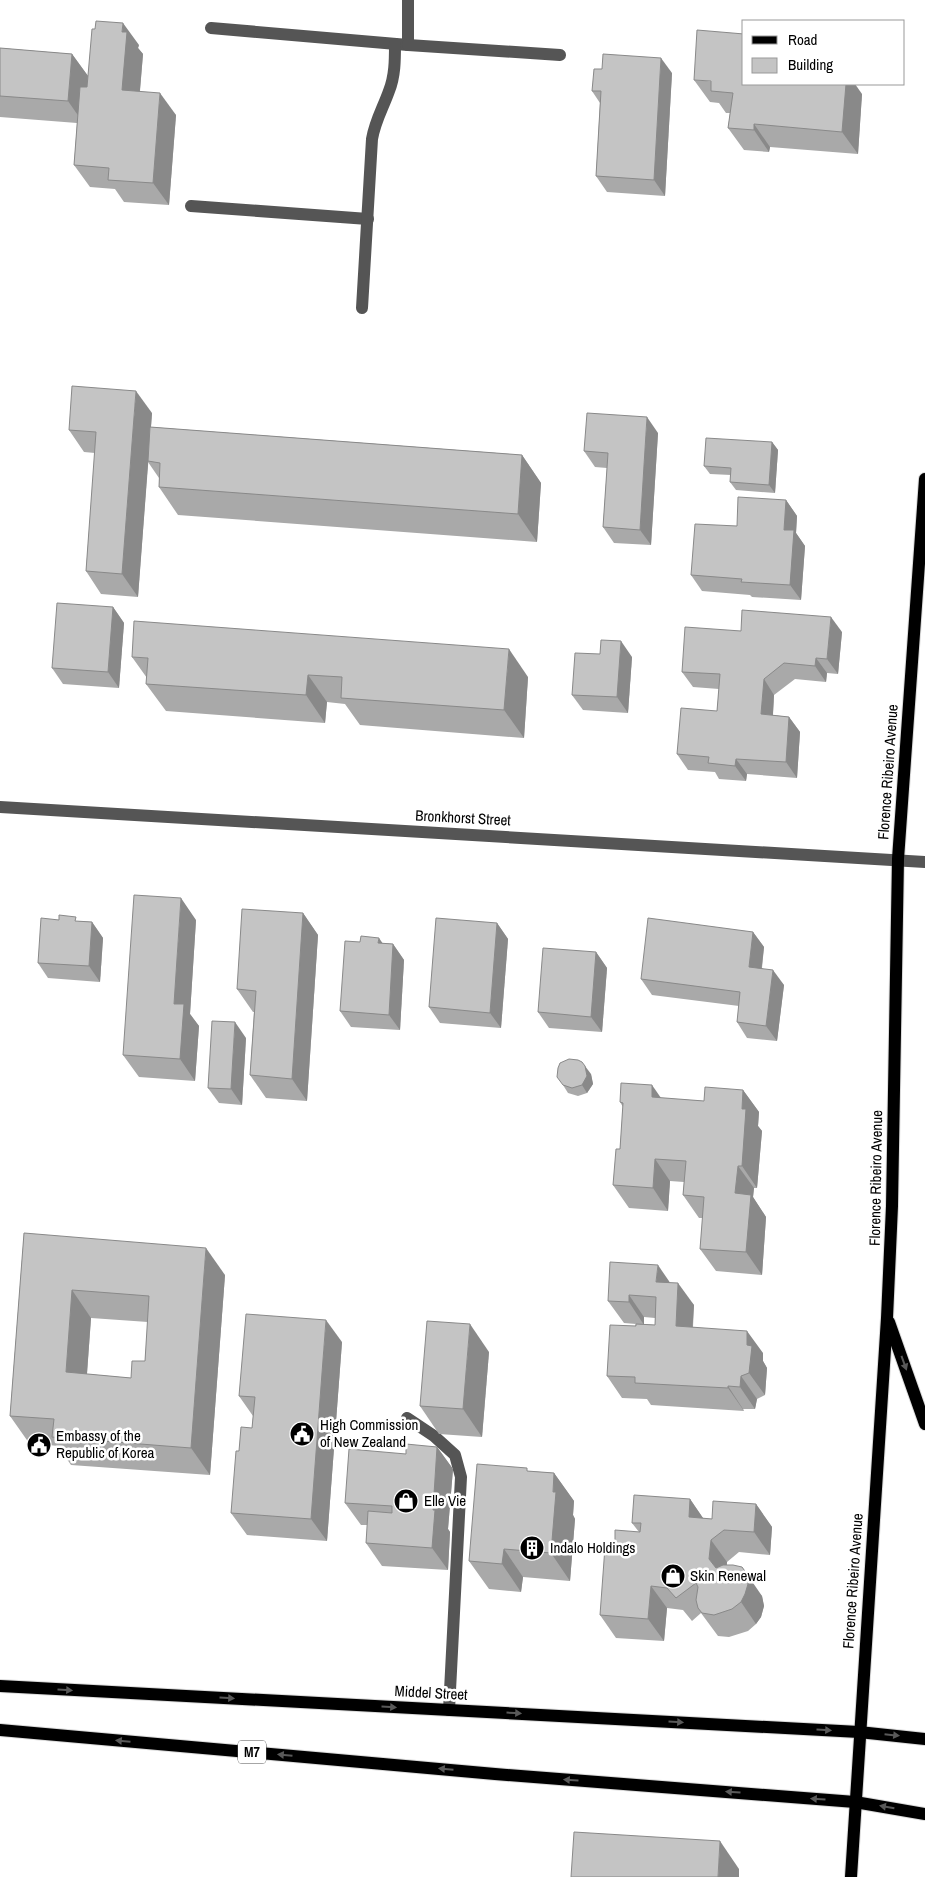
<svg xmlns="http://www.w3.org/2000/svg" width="925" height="1877" viewBox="0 0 925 1877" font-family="'Archivo Narrow',sans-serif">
<rect width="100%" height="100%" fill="#fff"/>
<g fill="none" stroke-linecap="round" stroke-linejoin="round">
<defs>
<g id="major">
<path d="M 889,1322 L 925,1424"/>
<path d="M 0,1686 L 859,1732 L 925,1739"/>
<path d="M 0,1730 L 495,1774 L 855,1802 L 925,1814"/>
<path d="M 851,1877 L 887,1318 L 892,1206 L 898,859 L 925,479"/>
</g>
</defs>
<use href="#major" stroke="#dbdbdb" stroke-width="14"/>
<g stroke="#555" stroke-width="12">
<path d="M 211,28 L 408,45 L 408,0"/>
<path d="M 408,45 L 560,55"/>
<path d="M 191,206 L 368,219"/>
<path d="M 362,308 L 372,139 C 375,121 383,108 389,91 C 395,76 395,60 395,44"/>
<path d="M 0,807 L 925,862"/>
<path d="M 407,1418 L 434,1436 L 455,1455 L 461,1477 L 449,1710"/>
</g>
<use href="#major" stroke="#000" stroke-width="12"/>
</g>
<g fill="#a9a9a9" fill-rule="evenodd">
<path d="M 139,45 L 138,48 L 143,54 L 140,91 L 176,115 L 169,205 L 124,202 L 115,189 L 90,187 L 74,165 L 77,123 L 0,117 L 0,48 L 72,54 L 88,76 Z"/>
<path d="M 672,73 L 665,196 L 607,192 L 596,176 L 600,103 L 592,91 Z"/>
<path d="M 694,80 L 862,94 L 858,154 L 770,147 L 769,152 L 744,150 L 728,128 L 730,113 L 726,113 L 719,103 L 710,102 Z"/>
<path d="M 152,413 L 151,427 L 522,455 L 541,483 L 537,542 L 178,515 L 159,487 L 159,478 L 148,462 L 138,597 L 101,594 L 86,571 L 95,453 L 84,452 L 69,430 Z"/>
<path d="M 658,433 L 651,545 L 614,543 L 603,527 L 607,468 L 595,467 L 584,451 Z"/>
<path d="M 772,442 L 778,450 L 775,493 L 736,490 L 730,482 L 731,475 L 710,474 L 704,466 Z"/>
<path d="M 786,500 L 797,516 L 796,533 L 805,546 L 801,600 L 752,597 L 750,595 L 702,591 L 691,575 L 737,526 Z"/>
<path d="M 113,607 L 124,623 L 119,688 L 63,684 L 52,668 Z"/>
<path d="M 741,631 L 842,632 L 838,674 L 827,673 L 826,682 L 795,679 L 774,695 L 773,715 L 789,717 L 800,732 L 797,778 L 747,774 L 746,781 L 719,779 L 715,772 L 688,770 L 677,754 L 717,711 L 719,689 L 693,687 L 682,672 Z"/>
<path d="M 600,654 L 632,657 L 628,713 L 583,710 L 572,695 Z"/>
<path d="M 132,657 L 528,677 L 524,738 L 360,725 L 345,704 L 327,702 L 325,723 L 166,711 L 146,684 L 147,678 Z"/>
<path d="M 303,913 L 318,935 L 307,1101 L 266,1098 L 250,1075 L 254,1012 L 253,1012 L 237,989 Z"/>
<path d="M 196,920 L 190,1014 L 199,1026 L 195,1081 L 139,1077 L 123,1055 Z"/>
<path d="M 79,921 L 92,922 L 103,938 L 100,982 L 48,978 L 38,963 Z"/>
<path d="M 497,923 L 508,939 L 501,1028 L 440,1023 L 429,1007 Z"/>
<path d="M 753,932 L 764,947 L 762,968 L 784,985 L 777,1041 L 747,1038 L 737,1022 L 739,1006 L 652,995 L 641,979 Z"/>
<path d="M 382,943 L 393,944 L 404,960 L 400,1030 L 351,1027 L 340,1011 Z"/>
<path d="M 596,952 L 607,968 L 602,1032 L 549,1028 L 538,1012 Z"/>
<path d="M 246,1038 L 242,1105 L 219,1103 L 208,1088 Z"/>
<path d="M 591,1074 L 593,1084 L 587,1093 L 578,1096 L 568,1093 L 563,1085 Z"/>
<path d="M 743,1090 L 759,1112 L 758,1126 L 762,1131 L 757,1188 L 754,1188 L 753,1197 L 766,1217 L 762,1275 L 716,1271 L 700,1249 L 703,1218 L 699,1218 L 683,1195 L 684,1182 L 670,1181 L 668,1211 L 629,1208 L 613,1185 L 620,1149 L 623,1107 L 620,1102 L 661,1098 L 704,1101 Z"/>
<path d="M 24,1233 L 225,1275 L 210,1475 L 71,1465 L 58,1446 L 29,1443 L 10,1416 ZM 91,1318 L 148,1322 L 145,1361 L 131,1378 L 87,1374 Z"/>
<path d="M 670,1283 L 694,1305 L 693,1327 L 763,1353 L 763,1361 L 767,1368 L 765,1395 L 757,1399 L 755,1409 L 743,1409 L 744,1411 L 651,1405 L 647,1399 L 622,1398 L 607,1376 L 636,1324 L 624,1323 L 608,1301 ZM 644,1317 L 655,1318 L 655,1325 L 644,1324 Z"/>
<path d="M 342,1342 L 327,1541 L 247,1535 L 231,1513 L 239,1451 L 252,1428 L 253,1416 L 239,1396 Z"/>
<path d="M 489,1352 L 482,1437 L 439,1434 L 420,1406 Z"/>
<path d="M 437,1447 L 453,1469 L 448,1529 L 450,1532 L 448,1570 L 382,1566 L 366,1543 L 368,1525 L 361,1525 L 345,1503 L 406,1454 Z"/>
<path d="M 529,1471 L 554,1473 L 574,1501 L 573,1515 L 575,1519 L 570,1581 L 523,1577 L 521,1592 L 489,1589 L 469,1561 Z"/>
<path d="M 690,1499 L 703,1518 L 712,1519 L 756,1504 L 772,1527 L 770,1555 L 739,1552 L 727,1562 L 727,1565 L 762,1596 L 764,1606 L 761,1617 L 756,1624 L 748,1631 L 729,1637 L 718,1636 L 701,1613 L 692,1621 L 683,1610 L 667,1608 L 664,1641 L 616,1638 L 600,1615 L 615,1548 L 639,1532 L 632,1523 Z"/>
</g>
<g fill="#898989">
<path d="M 123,23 L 139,45 L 138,48 L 143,54 L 138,112 L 122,90 L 122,32 Z"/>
<path d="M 72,54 L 88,76 L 84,124 L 68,101 Z"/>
<path d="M 661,58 L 672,73 L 665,196 L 654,180 Z"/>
<path d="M 844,84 L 855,84 L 862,94 L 858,154 L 842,132 Z"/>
<path d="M 160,93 L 176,115 L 169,205 L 153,183 Z"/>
<path d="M 754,124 L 770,147 L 769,152 L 754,130 Z"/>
<path d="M 136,391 L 152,413 L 138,597 L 122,574 Z"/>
<path d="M 647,417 L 658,433 L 651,545 L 640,530 Z"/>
<path d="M 772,442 L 778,450 L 775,493 L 769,485 Z"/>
<path d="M 522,455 L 541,483 L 537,542 L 518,514 Z"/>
<path d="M 786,500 L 797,516 L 796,533 L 805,546 L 801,600 L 790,585 L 784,530 Z"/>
<path d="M 113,607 L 124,623 L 119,688 L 108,672 Z"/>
<path d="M 831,617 L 842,632 L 838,674 L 827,659 Z"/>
<path d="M 621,641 L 632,657 L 628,713 L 617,697 Z"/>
<path d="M 509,649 L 528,677 L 524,738 L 504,710 Z"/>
<path d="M 816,658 L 827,673 L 826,682 L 815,666 Z"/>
<path d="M 308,675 L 327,702 L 325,723 L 306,695 Z"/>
<path d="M 764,679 L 774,695 L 772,730 L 761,714 Z"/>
<path d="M 789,717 L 800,732 L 797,778 L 786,762 Z"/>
<path d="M 736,759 L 747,774 L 746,781 L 735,766 Z"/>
<path d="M 181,898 L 196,920 L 190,1014 L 199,1026 L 195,1081 L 180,1059 L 174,1004 Z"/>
<path d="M 303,913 L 318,935 L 307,1101 L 292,1079 Z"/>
<path d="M 92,922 L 103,938 L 100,982 L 89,966 Z"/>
<path d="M 497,923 L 508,939 L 501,1028 L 490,1013 Z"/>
<path d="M 753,932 L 764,947 L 760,982 L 749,967 Z"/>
<path d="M 379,938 L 390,954 L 378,943 Z"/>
<path d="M 393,944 L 404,960 L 400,1030 L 389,1015 Z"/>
<path d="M 596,952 L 607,968 L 602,1032 L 591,1017 Z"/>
<path d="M 773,970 L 784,985 L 777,1041 L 766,1026 Z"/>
<path d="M 235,1022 L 246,1038 L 242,1105 L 231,1089 Z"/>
<path d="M 585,1066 L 591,1074 L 593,1084 L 587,1093 L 582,1085 Z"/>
<path d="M 652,1085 L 668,1108 L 652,1097 Z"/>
<path d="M 743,1090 L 759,1112 L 758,1126 L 762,1131 L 757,1188 L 742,1166 L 742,1109 Z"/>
<path d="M 655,1159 L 670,1181 L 668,1211 L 653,1188 Z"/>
<path d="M 738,1166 L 754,1188 L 753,1197 L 766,1217 L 762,1275 L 746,1252 L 735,1193 Z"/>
<path d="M 206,1248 L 225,1275 L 210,1475 L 191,1448 Z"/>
<path d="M 658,1265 L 673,1287 L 656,1282 Z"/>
<path d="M 678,1283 L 694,1305 L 691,1349 L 676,1326 Z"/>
<path d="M 72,1290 L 91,1318 L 85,1400 L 66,1372 Z"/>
<path d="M 629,1295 L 644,1317 L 644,1325 L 629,1302 Z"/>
<path d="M 326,1320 L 342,1342 L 327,1541 L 311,1519 Z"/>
<path d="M 470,1324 L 489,1352 L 482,1437 L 463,1409 Z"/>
<path d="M 747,1331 L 763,1353 L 763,1361 L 767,1368 L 765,1395 L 749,1373 L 747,1345 Z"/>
<path d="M 741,1376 L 757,1399 L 755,1409 L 740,1387 Z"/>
<path d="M 728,1386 L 743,1409 L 744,1411 L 728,1388 Z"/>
<path d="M 437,1447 L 453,1469 L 448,1529 L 450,1532 L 448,1570 L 432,1548 L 433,1510 Z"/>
<path d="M 554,1473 L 574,1501 L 573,1515 L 575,1519 L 570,1581 L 551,1553 Z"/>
<path d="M 690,1499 L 705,1521 L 689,1517 Z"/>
<path d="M 756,1504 L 772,1527 L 770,1555 L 754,1532 Z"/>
<path d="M 711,1540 L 727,1562 L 725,1582 L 709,1559 Z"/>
<path d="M 504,1549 L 523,1577 L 521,1592 L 502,1564 Z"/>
<path d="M 742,1567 L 762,1596 L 764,1606 L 761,1617 L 756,1624 L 741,1602 Z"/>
<path d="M 651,1586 L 667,1608 L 664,1641 L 648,1619 Z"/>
<path d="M 720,1841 L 739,1869 L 739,1877 L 718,1877 Z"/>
</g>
<g fill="#c4c4c4" stroke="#898989" fill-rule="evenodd">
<path d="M 96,21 L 123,23 L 122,32 L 127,32 L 122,90 L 160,93 L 153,183 L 108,180 L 109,168 L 74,165 L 80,87 L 87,87 L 92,29 L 95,29 Z"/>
<path d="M 697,30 L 744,34 L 744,84 L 846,84 L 842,132 L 754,124 L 754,130 L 728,128 L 733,93 L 711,91 L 711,81 L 694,80 Z"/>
<path d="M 0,48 L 72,54 L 68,101 L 0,96 Z"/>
<path d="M 603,54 L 661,58 L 654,180 L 596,176 L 601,91 L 592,91 L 594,69 L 602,69 Z"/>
<path d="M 72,386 L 136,391 L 122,574 L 86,571 L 96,432 L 69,430 Z"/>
<path d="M 587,413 L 647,417 L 640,530 L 603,527 L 608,453 L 584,451 Z"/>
<path d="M 150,427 L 522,455 L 518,514 L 159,487 L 160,463 L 148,461 Z"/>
<path d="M 706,438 L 772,442 L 769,485 L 730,482 L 731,468 L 704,466 Z"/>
<path d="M 738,497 L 786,500 L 784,530 L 794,530 L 790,585 L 741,582 L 742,579 L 691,575 L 695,524 L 737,526 Z"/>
<path d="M 57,603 L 113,607 L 108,672 L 52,668 Z"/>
<path d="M 742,610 L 831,617 L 827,659 L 816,658 L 815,666 L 784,663 L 764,679 L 761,714 L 789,717 L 786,762 L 736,759 L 735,766 L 708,763 L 709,757 L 677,754 L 681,708 L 717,711 L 720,674 L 682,672 L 685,627 L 741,631 Z"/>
<path d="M 134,621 L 509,649 L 504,710 L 341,698 L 342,677 L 308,675 L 306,695 L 146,684 L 148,658 L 132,657 Z"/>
<path d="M 601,640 L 621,641 L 617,697 L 572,695 L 575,653 L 600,654 Z"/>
<path d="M 134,895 L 181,898 L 174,1004 L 184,1004 L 180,1059 L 123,1055 Z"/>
<path d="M 242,909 L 303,913 L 292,1079 L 250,1075 L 256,991 L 237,989 Z"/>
<path d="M 59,915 L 76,917 L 75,921 L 92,922 L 89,966 L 38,963 L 41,918 L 59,920 Z"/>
<path d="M 436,918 L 497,923 L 490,1013 L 429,1007 Z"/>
<path d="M 648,918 L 753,932 L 749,967 L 773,970 L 766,1026 L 737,1022 L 740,992 L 641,979 Z"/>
<path d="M 361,936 L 379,938 L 378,943 L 393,944 L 389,1015 L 340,1011 L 345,941 L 360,942 Z"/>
<path d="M 543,948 L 596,952 L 591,1017 L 538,1012 Z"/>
<path d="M 212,1021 L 235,1022 L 231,1089 L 208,1088 Z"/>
<path d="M 569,1059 L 578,1060 L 582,1062 L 585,1066 L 587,1076 L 582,1085 L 572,1088 L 563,1085 L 557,1077 L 558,1068 L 560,1063 Z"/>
<path d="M 621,1083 L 652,1085 L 652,1097 L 704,1101 L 705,1087 L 743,1090 L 742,1109 L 746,1109 L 742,1166 L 738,1166 L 735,1193 L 751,1195 L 746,1252 L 700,1249 L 704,1197 L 683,1195 L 686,1161 L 655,1159 L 653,1188 L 613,1185 L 616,1149 L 620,1149 L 623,1103 L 620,1102 Z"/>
<path d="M 24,1233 L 206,1248 L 191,1448 L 52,1437 L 54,1419 L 10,1416 ZM 72,1290 L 149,1296 L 145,1361 L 132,1361 L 131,1378 L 66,1372 Z"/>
<path d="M 610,1262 L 658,1265 L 656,1282 L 678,1283 L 676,1326 L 747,1331 L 747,1345 L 752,1346 L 749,1373 L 741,1376 L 740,1387 L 728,1386 L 728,1388 L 635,1383 L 635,1377 L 607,1376 L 610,1325 L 636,1326 L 636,1324 L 655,1325 L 656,1297 L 629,1295 L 629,1302 L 608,1301 Z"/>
<path d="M 246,1314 L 326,1320 L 311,1519 L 231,1513 L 236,1451 L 239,1451 L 241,1427 L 252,1428 L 255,1397 L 239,1396 Z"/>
<path d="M 427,1321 L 470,1324 L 463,1409 L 420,1406 Z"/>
<path d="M 406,1444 L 437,1447 L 433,1510 L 435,1510 L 432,1548 L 366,1543 L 368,1511 L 392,1513 L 392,1506 L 345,1503 L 349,1449 L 406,1454 Z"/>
<path d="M 477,1464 L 527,1468 L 527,1471 L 554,1473 L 553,1492 L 556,1492 L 551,1553 L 504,1549 L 502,1564 L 469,1561 Z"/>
<path d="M 634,1495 L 690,1499 L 689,1517 L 712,1519 L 713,1501 L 756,1504 L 754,1532 L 724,1530 L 711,1540 L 709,1559 L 716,1568 L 723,1565 L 733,1565 L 742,1567 L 747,1574 L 748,1584 L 745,1594 L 741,1602 L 732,1609 L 714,1615 L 702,1613 L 698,1608 L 696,1600 L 698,1587 L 696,1583 L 676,1598 L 667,1588 L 651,1586 L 648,1619 L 600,1615 L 605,1547 L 615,1548 L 615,1530 L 640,1532 L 641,1523 L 632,1523 Z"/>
<path d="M 574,1832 L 720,1841 L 718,1877 L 571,1877 Z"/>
</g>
<defs><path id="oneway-solid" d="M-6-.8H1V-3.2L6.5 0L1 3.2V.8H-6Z" transform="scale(1.25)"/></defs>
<g fill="#595959">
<use href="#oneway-solid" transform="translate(904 1363) rotate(70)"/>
<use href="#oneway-solid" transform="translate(65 1690) rotate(3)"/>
<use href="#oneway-solid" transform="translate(227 1698) rotate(3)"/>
<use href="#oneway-solid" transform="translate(389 1707) rotate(3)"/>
<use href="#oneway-solid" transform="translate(514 1713) rotate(3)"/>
<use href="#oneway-solid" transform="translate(676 1722) rotate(3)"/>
<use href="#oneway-solid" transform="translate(824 1730) rotate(3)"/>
<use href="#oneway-solid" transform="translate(892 1735) rotate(6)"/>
<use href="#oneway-solid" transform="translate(123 1741) rotate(-175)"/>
<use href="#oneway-solid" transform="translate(285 1755) rotate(-175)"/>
<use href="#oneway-solid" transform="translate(446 1769) rotate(-175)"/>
<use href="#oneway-solid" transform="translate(571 1780) rotate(-176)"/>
<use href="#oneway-solid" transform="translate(733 1792) rotate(-176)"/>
<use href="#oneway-solid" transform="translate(818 1799) rotate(-176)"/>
<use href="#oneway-solid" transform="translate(887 1807) rotate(-170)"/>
</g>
<defs>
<symbol id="civic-disc" viewBox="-11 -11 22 22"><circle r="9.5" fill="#000" stroke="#fff"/><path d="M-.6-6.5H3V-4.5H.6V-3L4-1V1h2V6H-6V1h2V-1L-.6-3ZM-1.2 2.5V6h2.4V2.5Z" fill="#fff"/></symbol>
<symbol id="shop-disc" viewBox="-11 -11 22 22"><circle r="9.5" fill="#000" stroke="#fff"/><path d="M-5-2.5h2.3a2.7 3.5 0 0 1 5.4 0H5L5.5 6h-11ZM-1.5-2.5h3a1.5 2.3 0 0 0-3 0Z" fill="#fff"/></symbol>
<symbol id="building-disc" viewBox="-11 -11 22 22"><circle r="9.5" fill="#000" stroke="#fff"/><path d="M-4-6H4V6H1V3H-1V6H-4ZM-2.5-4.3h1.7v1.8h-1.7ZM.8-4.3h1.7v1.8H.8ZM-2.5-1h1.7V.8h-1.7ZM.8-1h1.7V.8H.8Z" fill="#fff"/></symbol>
</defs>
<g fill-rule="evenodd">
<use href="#civic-disc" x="288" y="1420" width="28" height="28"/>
<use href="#civic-disc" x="25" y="1431" width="28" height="28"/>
<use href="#shop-disc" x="392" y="1487" width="28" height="28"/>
<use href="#building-disc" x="518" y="1534" width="28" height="28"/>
<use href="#shop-disc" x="659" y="1562" width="28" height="28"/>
</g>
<g text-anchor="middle" stroke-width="5" stroke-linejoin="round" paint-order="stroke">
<rect fill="#fff" stroke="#4c4c4c" stroke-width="1" x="238" y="1740.5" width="28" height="23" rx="4"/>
<g font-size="14" font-weight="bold" fill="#000">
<text x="252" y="1757">M7</text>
</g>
<g font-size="15" fill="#000" stroke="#fff">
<text transform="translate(888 772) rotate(-86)" y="5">Florence Ribeiro Avenue</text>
<text transform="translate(463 818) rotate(3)" y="5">Bronkhorst Street</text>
<text transform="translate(876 1178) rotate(-89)" y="5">Florence Ribeiro Avenue</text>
<text transform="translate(853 1581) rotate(-86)" y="5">Florence Ribeiro Avenue</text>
<text transform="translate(431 1693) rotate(3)" y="5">Middel Street</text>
</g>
<g font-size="15" fill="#000" stroke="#fff" text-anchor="start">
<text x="320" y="1430">High Commission<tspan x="320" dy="17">of New Zealand</tspan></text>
<text x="56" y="1441">Embassy of the<tspan x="56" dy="17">Republic of Korea</tspan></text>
<text x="424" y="1506">Elle Vie</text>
<text x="550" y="1553">Indalo Holdings</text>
<text x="690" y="1581">Skin Renewal</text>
</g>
</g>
<rect x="742" y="20" width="162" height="65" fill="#ffffff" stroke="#999999"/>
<rect x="752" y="36" width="25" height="8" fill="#000000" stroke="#999999"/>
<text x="788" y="45" font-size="15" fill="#000000">Road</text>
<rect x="752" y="58" width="25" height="15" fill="#c4c4c4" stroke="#999999"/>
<text x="788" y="70" font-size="15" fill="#000000">Building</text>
</svg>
